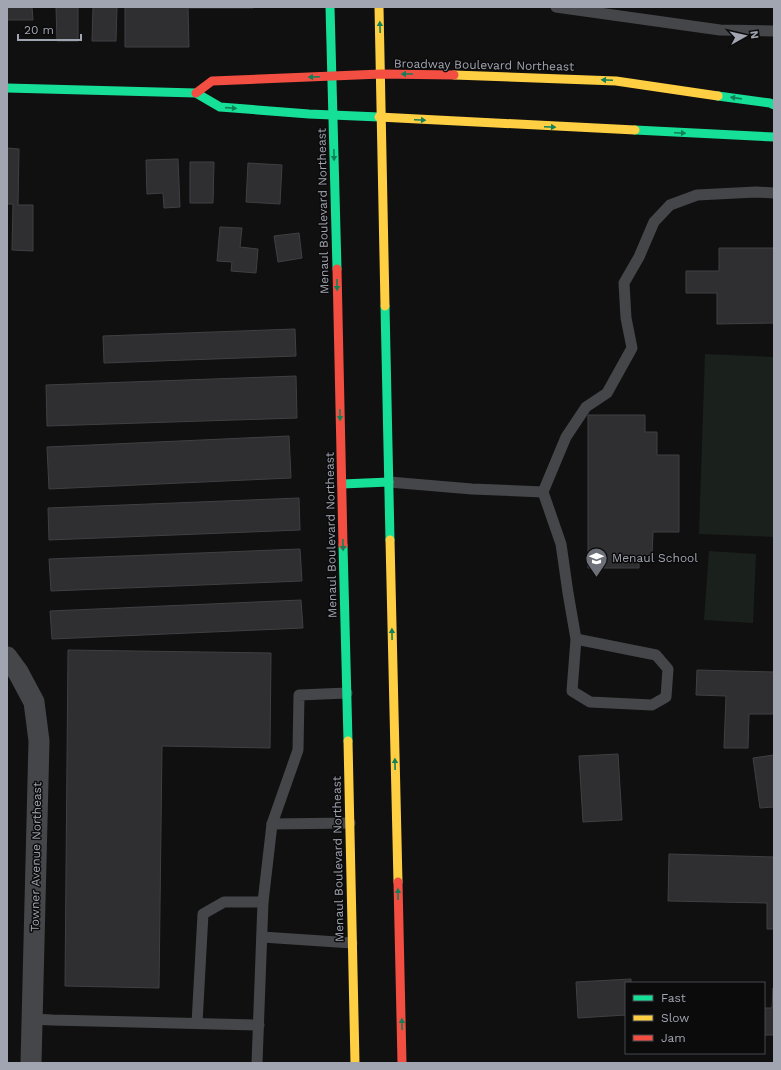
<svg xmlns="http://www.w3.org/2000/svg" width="781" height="1070" viewBox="0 0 781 1070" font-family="'Work Sans',sans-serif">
<rect width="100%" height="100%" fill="#101010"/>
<g fill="#1a201b">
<path d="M 705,354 L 774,357 L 774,537 L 699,534 Z"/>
<path d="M 709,551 L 756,554 L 753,623 L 704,620 Z"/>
</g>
<g fill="#2f2f31" stroke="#404044">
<path d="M 7,7 L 32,7 L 33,20 L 7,20 Z"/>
<path d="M 56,7 L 78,7 L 78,41 L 57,41 Z"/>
<path d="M 93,7 L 117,7 L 116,41 L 92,41 Z"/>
<path d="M 125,7 L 252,7 L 253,8 L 188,8 L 189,47 L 125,47 Z"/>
<path d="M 7,148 L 19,149 L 18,205 L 33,205 L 33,251 L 12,250 L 13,204 L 7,204 Z"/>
<path d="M 178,159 L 180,207 L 164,208 L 163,193 L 147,194 L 146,160 Z"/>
<path d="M 190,162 L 214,162 L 213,203 L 190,203 Z"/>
<path d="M 248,163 L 282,165 L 280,204 L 246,202 Z"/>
<path d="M 220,227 L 242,228 L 240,247 L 258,249 L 256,273 L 231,271 L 232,262 L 217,261 Z"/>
<path d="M 299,233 L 302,258 L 278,262 L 274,236 Z"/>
<path d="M 719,248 L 774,248 L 774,323 L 717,324 L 717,293 L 686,293 L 686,271 L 719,271 Z"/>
<path d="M 295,329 L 296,356 L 104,363 L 103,336 Z"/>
<path d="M 296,376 L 297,418 L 47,426 L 46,385 Z"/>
<path d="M 588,415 L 645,415 L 645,432 L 657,432 L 657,455 L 679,455 L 679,532 L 653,532 L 652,555 L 639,555 L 639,568 L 588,568 Z"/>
<path d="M 289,436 L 291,478 L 49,489 L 47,447 Z"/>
<path d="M 299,498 L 300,530 L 49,540 L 48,508 Z"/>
<path d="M 300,549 L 302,581 L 51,591 L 49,559 Z"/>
<path d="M 301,600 L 303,628 L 52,639 L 50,611 Z"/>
<path d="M 68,650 L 271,653 L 270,748 L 162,746 L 159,988 L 65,986 Z"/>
<path d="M 697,670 L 774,672 L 774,714 L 749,714 L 748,748 L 724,748 L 726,696 L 696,695 Z"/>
<path d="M 618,754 L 622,820 L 583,822 L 579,756 Z"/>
<path d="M 774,755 L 774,807 L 760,808 L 753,758 Z"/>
<path d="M 669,854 L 774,857 L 774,929 L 767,929 L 767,903 L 668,901 Z"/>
<path d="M 631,979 L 631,983 L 626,983 L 626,1015 L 578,1018 L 576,982 Z"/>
<path d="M 773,988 L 774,1035 L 764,1035 L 764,1008 L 772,1008 Z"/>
</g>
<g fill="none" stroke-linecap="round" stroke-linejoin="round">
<g stroke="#454649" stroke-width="11">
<path d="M 556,7 L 720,30 L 774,31"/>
<path d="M 389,482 L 472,489 L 543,492 L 566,437 L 586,407 L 607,393 L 632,348 L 626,318 L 624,283 L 639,257 L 654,222 L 670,205 L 697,195 L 756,192 L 774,193"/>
<path d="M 543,492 L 561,544 L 568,593 L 576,639 L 572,691 L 590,702 L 652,705 L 666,697 L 668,669 L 656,655 L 576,639"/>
<path d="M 272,824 L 350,823"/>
<path d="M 262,937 L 352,943"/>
<path d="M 32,1019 L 52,1020 L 259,1025"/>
<path d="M 197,1023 L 203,914 L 224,902 L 263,902"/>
<path d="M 257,1063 L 263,902 L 272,824 L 298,750 L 299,695 L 347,693"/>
</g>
<path stroke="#454649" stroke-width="21" d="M 7,657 L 18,672 L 34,702 L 39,741 L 31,1063"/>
<g stroke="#16e098" stroke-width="9">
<path d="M 330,7 L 337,269"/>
<path d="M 7,88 L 196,93 L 220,107 L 309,114 L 379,117"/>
<path d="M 718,96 L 770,103 L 774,105"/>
<path d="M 635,130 L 774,137"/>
<path d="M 385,306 L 390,540"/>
<path d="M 342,484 L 389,482"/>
<path d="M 343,545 L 348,741"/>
</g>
<g stroke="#ffcf43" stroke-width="9">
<path d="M 379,7 L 385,306"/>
<path d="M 454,75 L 616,81 L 718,96"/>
<path d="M 379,117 L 635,130"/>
<path d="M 390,540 L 398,882"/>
<path d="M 348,741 L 355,1063"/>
</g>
<g stroke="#f24e42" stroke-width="9">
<path d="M 196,93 L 212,81 L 381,74 L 454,75"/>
<path d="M 337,269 L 343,545"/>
<path d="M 398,882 L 402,1063"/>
</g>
</g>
<defs><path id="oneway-solid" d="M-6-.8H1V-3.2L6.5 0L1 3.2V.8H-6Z"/></defs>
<g fill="#118059">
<use href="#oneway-solid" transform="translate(380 27) rotate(-92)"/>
<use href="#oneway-solid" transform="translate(407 74) rotate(-180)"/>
<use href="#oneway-solid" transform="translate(314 77) rotate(178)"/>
<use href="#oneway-solid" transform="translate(607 80) rotate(-178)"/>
<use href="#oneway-solid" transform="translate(736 98) rotate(-172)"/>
<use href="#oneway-solid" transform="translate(231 108) rotate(4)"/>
<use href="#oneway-solid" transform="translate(420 120) rotate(3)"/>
<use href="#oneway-solid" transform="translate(550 127) rotate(3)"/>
<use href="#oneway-solid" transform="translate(680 133) rotate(3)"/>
<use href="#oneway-solid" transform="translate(334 155) rotate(89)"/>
<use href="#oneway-solid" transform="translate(337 285) rotate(89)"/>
<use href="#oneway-solid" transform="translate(340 415) rotate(89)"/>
<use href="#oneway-solid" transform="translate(343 545) rotate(89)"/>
<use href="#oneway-solid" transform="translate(392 634) rotate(-91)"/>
<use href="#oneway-solid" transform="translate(395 764) rotate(-91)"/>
<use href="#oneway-solid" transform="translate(398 894) rotate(-91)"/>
<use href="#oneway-solid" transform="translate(402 1024) rotate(-91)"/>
</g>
<defs>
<symbol id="school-pin" viewBox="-11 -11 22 30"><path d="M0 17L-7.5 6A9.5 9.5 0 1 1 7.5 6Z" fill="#6e7079" stroke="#0b0b0c"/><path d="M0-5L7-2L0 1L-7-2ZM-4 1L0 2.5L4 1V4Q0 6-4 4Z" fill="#fff"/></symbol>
</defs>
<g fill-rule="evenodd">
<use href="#school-pin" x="584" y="546" width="25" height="34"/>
</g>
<g text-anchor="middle" stroke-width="3" stroke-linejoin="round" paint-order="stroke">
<g font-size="12" fill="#a1a4b1" stroke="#0b0b0c">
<text transform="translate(484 65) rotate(1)" y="4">Broadway Boulevard Northeast</text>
<text transform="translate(323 211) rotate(-91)" y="4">Menaul Boulevard Northeast</text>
<text transform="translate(331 535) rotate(-91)" y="4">Menaul Boulevard Northeast</text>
<text transform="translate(36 857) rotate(-89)" y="4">Towner Avenue Northeast</text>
<text transform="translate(338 859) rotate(-91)" y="4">Menaul Boulevard Northeast</text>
</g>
<g font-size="12" fill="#a1a4b1" stroke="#0b0b0c" text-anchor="start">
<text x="612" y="562">Menaul School</text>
</g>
</g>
<rect width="781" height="1070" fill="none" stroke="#a1a4b1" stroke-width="16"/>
<rect x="625" y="982" width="140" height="72" fill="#0b0b0c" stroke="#47484e"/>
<rect x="633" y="995" width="20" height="6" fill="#16e098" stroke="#47484e"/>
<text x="661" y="1002" font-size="12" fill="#a1a4b1">Fast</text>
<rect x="633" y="1015" width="20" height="6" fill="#ffcf43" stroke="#47484e"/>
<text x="661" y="1022" font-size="12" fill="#a1a4b1">Slow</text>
<rect x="633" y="1035" width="20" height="6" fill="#f24e42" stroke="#47484e"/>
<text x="661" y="1042" font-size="12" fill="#a1a4b1">Jam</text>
<g transform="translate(745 36) rotate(82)" stroke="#0b0b0c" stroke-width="3" paint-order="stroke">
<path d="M0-3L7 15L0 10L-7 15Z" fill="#a1a4b1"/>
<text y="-6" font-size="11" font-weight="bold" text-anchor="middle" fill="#a1a4b1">N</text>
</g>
<path d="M18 34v6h63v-6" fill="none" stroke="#a1a4b1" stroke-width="2"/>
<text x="24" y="34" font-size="12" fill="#a1a4b1" stroke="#0b0b0c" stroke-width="3" paint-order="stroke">20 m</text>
</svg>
